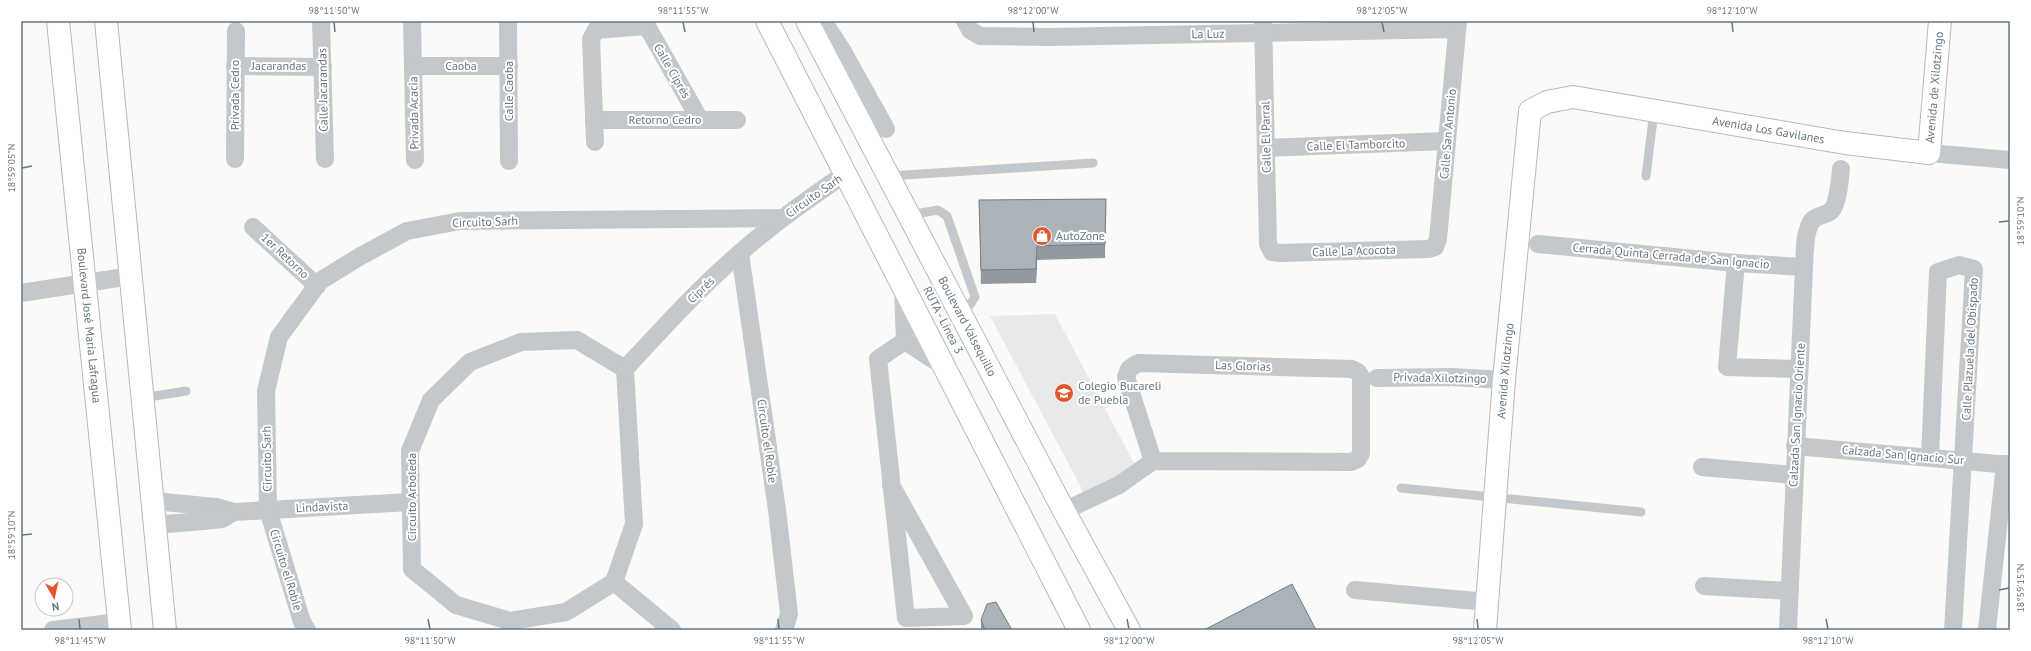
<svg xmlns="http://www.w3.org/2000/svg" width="2031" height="651" viewBox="0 0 2031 651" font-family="'PT Sans',sans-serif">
<rect width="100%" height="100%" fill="#fafaf8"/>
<path fill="#e8e9e9" d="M 1055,314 L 1137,469 L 1084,493 L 990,316 Z"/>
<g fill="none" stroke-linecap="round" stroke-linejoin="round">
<defs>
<g id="secondary">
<path id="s1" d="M 58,21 L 120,630"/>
<path d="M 106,21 L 165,630"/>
<path id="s2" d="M 1485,630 L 1504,380 L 1530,111 L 1547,102 L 1573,97 L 1845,143 L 1929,153 L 1940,21"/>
</g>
<g id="primary">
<path d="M 767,21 L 1079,630"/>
<path id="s3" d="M 807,21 L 1064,511 L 1129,630"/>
</g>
</defs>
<use href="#secondary" stroke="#b3babf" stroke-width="24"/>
<use href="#primary" stroke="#b5babe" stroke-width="24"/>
<g stroke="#c3c8cc" stroke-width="9">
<path d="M 889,176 L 1093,163"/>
<path d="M 1646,176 L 1654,111"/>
<path d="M 910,215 L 938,210 L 947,216 L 975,297 L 963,315"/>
<path d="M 142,398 L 186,391"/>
<path d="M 1401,488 L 1641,512"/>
</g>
<g stroke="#c3c8cc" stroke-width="18">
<path d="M 321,21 L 325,159"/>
<path d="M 412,21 L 415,160"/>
<path d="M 508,21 L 509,161"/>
<path d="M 644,21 L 700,120"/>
<path d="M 823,21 L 842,50 L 886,129"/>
<path d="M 965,21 L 970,30 L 980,36 L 1049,37 L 1457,29"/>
<path d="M 1263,21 L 1268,244 L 1272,252 L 1280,253 L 1428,249 L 1435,247 L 1438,239 L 1458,21"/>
<path d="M 235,66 L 323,67"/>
<path d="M 413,66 L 509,66"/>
<path d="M 594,120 L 737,120"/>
<path d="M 595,142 L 591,39 L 596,30 L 646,26"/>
<path d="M 1266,148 L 1447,141"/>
<path d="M 1929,153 L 2010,160"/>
<path d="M 235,159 L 236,31"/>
<path d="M 253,227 L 317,286"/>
<path d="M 1538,244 L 1736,263 L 1804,267"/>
<path d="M 740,253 L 777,510 L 789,614 L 784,630"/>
<path d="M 1736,263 L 1727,367 L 1799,369"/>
<path d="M 903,290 L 905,341 L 946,368"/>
<path d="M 21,293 L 131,276"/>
<path d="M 577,340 L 625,369 L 634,524 L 614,582 L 566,612 L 510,621 L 456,605 L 412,569 L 410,451 L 431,400 L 470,362 L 521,342 Z"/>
<path d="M 625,369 C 662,329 699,288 741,252 C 774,223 810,198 846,173"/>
<path d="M 1377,378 L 1451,377 L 1504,380"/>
<path d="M 1795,446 L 2010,465"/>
<path d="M 1930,457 L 1938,272 L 1959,265 L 1974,269 L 1953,630"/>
<path d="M 1702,467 L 1794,475"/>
<path d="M 891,485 L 964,616 L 906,618 L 878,359 L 905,341"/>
<path d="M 153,501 L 216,507 L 234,512 L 410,502"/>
<path d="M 1064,511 L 1119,485 L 1153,461 L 1351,462 L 1358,459 L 1361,453 L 1361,377 L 1358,372 L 1352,369 L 1138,363 L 1129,369 L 1126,377 L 1153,461"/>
<path d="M 154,519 L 166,524 L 204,521 L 222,519 L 234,512"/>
<path d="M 614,582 L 672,630"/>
<path d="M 1704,586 L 1789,591"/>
<path d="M 1355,590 L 1487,602"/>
<path d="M 53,630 L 119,622"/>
<path d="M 307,630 L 302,622 L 268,510 L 266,391 L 279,337 L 320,281 L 359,257 L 407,231 L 460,221 L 782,218"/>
<path d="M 1788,630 L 1804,267 C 1805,254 1804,236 1810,224 C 1814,215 1825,216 1831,211 C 1838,204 1840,179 1841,169"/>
<path d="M 1987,630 L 2005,464"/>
</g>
<use href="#secondary" stroke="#fff" stroke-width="22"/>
<use href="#primary" stroke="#fff" stroke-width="22"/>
</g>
<g fill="#929a9f">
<path d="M 1106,199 L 1105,258 L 1037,260 L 1036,283 L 981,284 L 979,200 Z"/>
<path d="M 981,620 L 1012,630 L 981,630 Z"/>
</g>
<path fill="#777d82" d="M 1037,246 L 1037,260 L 1036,283 L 1036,269 Z"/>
<g fill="#aab3b9" stroke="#777d82">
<path d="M 1106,199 L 1105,244 L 1037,246 L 1036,269 L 981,270 L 979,200 Z"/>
<path d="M 1292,584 L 1316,630 L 1204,630 Z"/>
<path d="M 996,602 L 1012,630 L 985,630 L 981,620 L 987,604 Z"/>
</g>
<path fill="none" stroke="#657683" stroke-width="1.5" d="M 334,22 L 335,32M 683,22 L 685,32M 1033,22 L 1034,32M 1382,22 L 1384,32M 1732,22 L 1733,32M 22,168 L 32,166M 1999,222 L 2009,221M 22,535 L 32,534M 1999,590 L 2009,588M 79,619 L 80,629M 428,619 L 430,629M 778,619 L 779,629M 1127,619 L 1129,629M 1477,619 L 1478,629M 1826,619 L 1828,629"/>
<defs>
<symbol id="shop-disc" viewBox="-11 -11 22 22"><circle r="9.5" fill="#e4572e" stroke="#fff"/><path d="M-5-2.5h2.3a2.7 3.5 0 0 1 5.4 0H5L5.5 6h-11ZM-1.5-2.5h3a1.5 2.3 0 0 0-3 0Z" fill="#fff"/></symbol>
<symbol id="school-disc" viewBox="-11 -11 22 22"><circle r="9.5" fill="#e4572e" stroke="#fff"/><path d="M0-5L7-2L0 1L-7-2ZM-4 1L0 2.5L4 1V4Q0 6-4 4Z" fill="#fff"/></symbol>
</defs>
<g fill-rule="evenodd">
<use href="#shop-disc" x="1031" y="225" width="22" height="22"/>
<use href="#school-disc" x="1053" y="382" width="22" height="22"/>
</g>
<g text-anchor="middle" stroke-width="4" stroke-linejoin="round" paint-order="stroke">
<g font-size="12" fill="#657683" stroke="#fff">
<text transform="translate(1208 34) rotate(-1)" y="4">La Luz</text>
<text x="279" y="70">Jacarandas</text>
<text x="461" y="70">Caoba</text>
<text transform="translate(672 71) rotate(60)" y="4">Calle Ciprés</text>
<text dy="4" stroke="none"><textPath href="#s2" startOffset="993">Avenida de Xilotzingo</textPath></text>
<text transform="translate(323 90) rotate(-91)" y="4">Calle Jacarandas</text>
<text transform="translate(509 91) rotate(-90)" y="4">Calle Caoba</text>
<text transform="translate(235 95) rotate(-90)" y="4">Privada Cedro</text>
<text transform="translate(414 113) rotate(-91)" y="4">Privada Acacia</text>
<text x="665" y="124">Retorno Cedro</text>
<text dy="4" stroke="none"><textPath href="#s2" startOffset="765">Avenida Los Gavilanes</textPath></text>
<text transform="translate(1448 134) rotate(-85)" y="4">Calle San Antonio</text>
<text transform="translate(1266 137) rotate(-91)" y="4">Calle El Parral</text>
<text transform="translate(1356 145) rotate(-2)" y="4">Calle El Tamborcito</text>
<text transform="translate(814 196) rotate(-35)" y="4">Circuito Sarh</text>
<text transform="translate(485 222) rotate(-2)" y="4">Circuito Sarh</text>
<text transform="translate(1354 251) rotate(-2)" y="4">Calle La Acocota</text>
<text transform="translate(285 256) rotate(43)" y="4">1er Retorno</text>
<text transform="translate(1671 256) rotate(5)" y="4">Cerrada Quinta Cerrada de San Ignacio</text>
<text transform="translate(701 290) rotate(-44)" y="4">Ciprés</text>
<text transform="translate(943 320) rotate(63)" y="4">RUTA - Línea 3</text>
<text dy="4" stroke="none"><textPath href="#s1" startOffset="306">Boulevard José María Lafragua</textPath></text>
<text dy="4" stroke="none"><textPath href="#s3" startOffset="345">Boulevard Valsequillo</textPath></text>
<text transform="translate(1970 349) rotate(-87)" y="4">Calle Plazuela del Obispado</text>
<text transform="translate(1243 366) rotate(2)" y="4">Las Glorias</text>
<text dy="4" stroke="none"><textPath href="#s2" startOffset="260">Avenida Xilotzingo</textPath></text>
<text transform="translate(1440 378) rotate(1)" y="4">Privada Xilotzingo</text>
<text transform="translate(1797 415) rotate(-87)" y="4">Calzada San Ignacio Oriente</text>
<text transform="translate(767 441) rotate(82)" y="4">Circuito el Roble</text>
<text transform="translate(1903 455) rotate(5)" y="4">Calzada San Ignacio Sur</text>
<text transform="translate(267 459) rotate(-91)" y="4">Circuito Sarh</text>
<text transform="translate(412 497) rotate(-90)" y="4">Circuito Arboleda</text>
<text transform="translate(322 507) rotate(-3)" y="4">Lindavista</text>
<text transform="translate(286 570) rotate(73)" y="4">Circuito el Roble</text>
</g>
<g font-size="12" fill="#657683" stroke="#fff" text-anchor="start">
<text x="1056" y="240">AutoZone</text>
<text x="1078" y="390">Colegio Bucareli<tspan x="1078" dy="14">de Puebla</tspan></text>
</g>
</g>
<rect width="2031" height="651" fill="none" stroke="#ffffff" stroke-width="44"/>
<g transform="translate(54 597) rotate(171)"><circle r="19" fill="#ffffff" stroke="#c1c8cd"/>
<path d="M0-3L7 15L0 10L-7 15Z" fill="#e4572e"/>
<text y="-6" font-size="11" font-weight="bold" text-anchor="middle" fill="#657683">N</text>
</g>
<rect x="22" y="22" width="1987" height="607" fill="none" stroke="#657683" stroke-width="1.5"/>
<g font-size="10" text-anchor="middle" fill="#657683">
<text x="334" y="14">98°11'50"W</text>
<text x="683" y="14">98°11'55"W</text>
<text x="1033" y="14">98°12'00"W</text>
<text x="1382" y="14">98°12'05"W</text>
<text x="1732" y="14">98°12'10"W</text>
<text transform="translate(11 168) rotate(-90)" y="4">18°59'05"N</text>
<text transform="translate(2020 221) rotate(-90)" y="4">18°59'10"N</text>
<text transform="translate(11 535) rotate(-90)" y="4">18°59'10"N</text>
<text transform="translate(2020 588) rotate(-90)" y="4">18°59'15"N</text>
<text x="80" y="644">98°11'45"W</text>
<text x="430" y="644">98°11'50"W</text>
<text x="779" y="644">98°11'55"W</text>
<text x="1129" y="644">98°12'00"W</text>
<text x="1478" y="644">98°12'05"W</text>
<text x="1828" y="644">98°12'10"W</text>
</g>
</svg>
